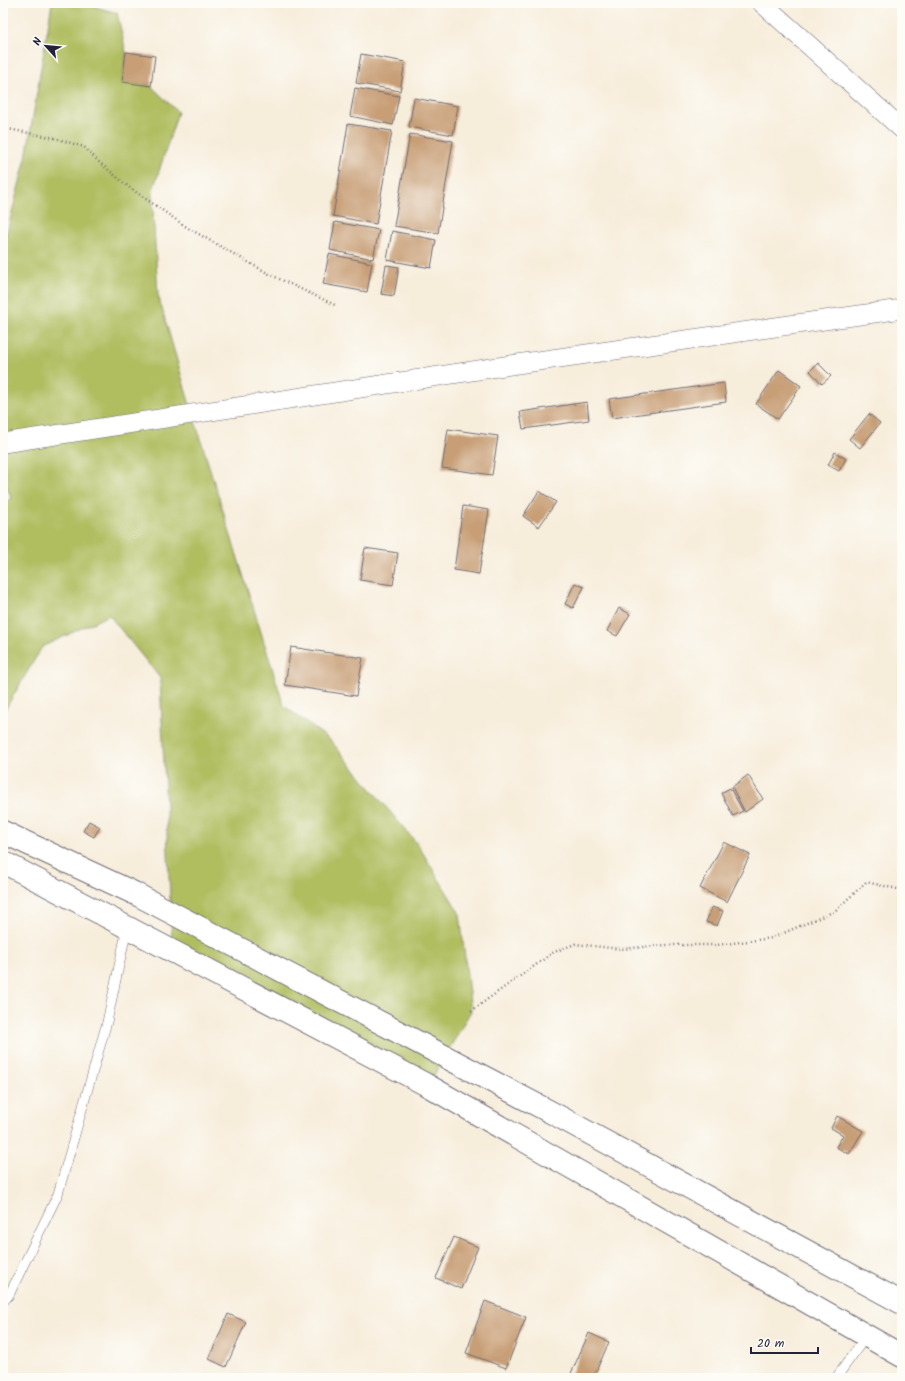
<svg xmlns="http://www.w3.org/2000/svg" width="905" height="1381" viewBox="0 0 905 1381" font-family="Kalam,sans-serif">
<rect width="100%" height="100%" fill="#fdfcf7"/>
<filter id="ink" filterUnits="userSpaceOnUse"><feTurbulence type="fractalNoise" baseFrequency=".025" numOctaves="2"/><feDisplacementMap in="SourceGraphic" scale="8" xChannelSelector="R" yChannelSelector="G"/><feConvolveMatrix kernelMatrix="1 2 1 2 8 2 1 2 1" color-interpolation-filters="sRGB"/></filter>
<filter id="wash" filterUnits="userSpaceOnUse"><feTurbulence type="fractalNoise" baseFrequency=".012" numOctaves="4" result="noise"/><feDisplacementMap in="SourceGraphic" scale="16" xChannelSelector="R" yChannelSelector="G"/><feGaussianBlur stdDeviation="0.9" result="paint"/><feColorMatrix in="noise" values="0 0 0 0 0 0 0 0 0 0 0 0 0 0 0 0 0 1.4 0 .05"/><feComposite in="paint" operator="in"/></filter>
<g filter="url(#wash)">
<rect width="100%" height="100%" fill="#f7eddb"/>
<path fill="#b0be61" stroke="#69704e" d="M 52,3 L 82,3 L 117,13 L 126,52 L 122,82 L 151,86 L 178,112 L 152,193 L 158,295 L 189,402 L 284,706 L 330,740 L 418,845 L 460,914 L 471,1011 L 433,1077 L 172,941 L 160,678 L 109,615 L 42,647 L 3,713 L 3,507 L 11,497 L 3,477 L 3,247 L 26,158 Z"/>
<g id="blocks">
<g fill="#c79e76">
<path d="M 126,52 L 155,56 L 151,86 L 122,82 Z"/>
<path d="M 361,54 L 405,62 L 400,91 L 356,83 Z"/>
<path d="M 355,88 L 399,96 L 393,125 L 350,116 Z"/>
<path d="M 414,98 L 458,106 L 453,135 L 409,127 Z"/>
<path d="M 348,124 L 392,131 L 376,224 L 333,216 Z"/>
<path d="M 410,134 L 453,141 L 438,233 L 394,226 Z"/>
<path d="M 335,222 L 379,230 L 373,259 L 330,250 Z"/>
<path d="M 392,231 L 436,240 L 431,268 L 387,260 Z"/>
<path d="M 329,254 L 372,263 L 367,292 L 323,284 Z"/>
<path d="M 386,265 L 399,267 L 394,296 L 381,294 Z"/>
<path d="M 818,363 L 831,376 L 822,384 L 810,371 Z"/>
<path d="M 779,370 L 801,386 L 778,419 L 756,404 Z"/>
<path d="M 724,383 L 726,402 L 612,418 L 609,399 Z"/>
<path d="M 587,402 L 589,420 L 523,429 L 520,412 Z"/>
<path d="M 869,414 L 880,423 L 860,448 L 849,439 Z"/>
<path d="M 448,429 L 498,436 L 492,475 L 442,468 Z"/>
<path d="M 835,452 L 846,459 L 839,471 L 828,465 Z"/>
<path d="M 539,491 L 556,502 L 539,527 L 523,516 Z"/>
<path d="M 463,506 L 489,510 L 479,574 L 454,570 Z"/>
<path d="M 365,548 L 398,553 L 393,585 L 360,580 Z"/>
<path d="M 575,583 L 584,587 L 573,608 L 565,604 Z"/>
<path d="M 619,608 L 630,614 L 617,636 L 607,631 Z"/>
<path d="M 291,647 L 363,658 L 356,696 L 285,685 Z"/>
<path d="M 748,775 L 763,799 L 745,812 L 732,787 Z"/>
<path d="M 730,788 L 743,811 L 733,816 L 721,793 Z"/>
<path d="M 89,821 L 100,827 L 94,837 L 83,831 Z"/>
<path d="M 724,842 L 750,855 L 727,902 L 700,888 Z"/>
<path d="M 712,907 L 723,911 L 717,926 L 706,922 Z"/>
<path d="M 837,1116 L 863,1131 L 849,1154 L 836,1147 L 843,1135 L 831,1128 Z"/>
<path d="M 454,1237 L 478,1247 L 461,1289 L 436,1278 Z"/>
<path d="M 485,1301 L 526,1317 L 506,1368 L 466,1353 Z"/>
<path d="M 228,1314 L 246,1322 L 226,1367 L 209,1359 Z"/>
<path d="M 589,1333 L 609,1342 L 593,1378 L 569,1378 Z"/>
</g>
</g>
</g>
<g filter="url(#ink)">
<use href="#blocks" fill-opacity="0" stroke="#6d6973" stroke-width="1"/>
<g fill="none" stroke-linecap="round" stroke-linejoin="round">
<defs>
<g id="lane">
<path d="M 3,1302 L 9,1295 L 58,1194 L 107,1022 L 127,928"/>
<path d="M 836,1378 L 867,1335"/>
</g>
<g id="street">
<path d="M 762,3 L 902,129"/>
<path d="M 3,443 L 524,363 L 902,309"/>
</g>
<g id="primary">
<path d="M 3,832 L 134,893 L 558,1116 L 902,1303"/>
<path d="M 3,862 L 425,1084 L 902,1356"/>
</g>
</defs>
<use href="#lane" stroke="#6d6973" stroke-width="10"/>
<use href="#street" stroke="#6d6973" stroke-width="20"/>
<use href="#primary" stroke="#6d6973" stroke-width="24"/>
<g stroke="#6d6973" stroke-width="2.5" stroke-dasharray="1 3" stroke-linecap="butt">
<path d="M 3,128 L 55,138 L 84,147 L 100,163 L 130,188 L 188,228 L 271,275 L 335,305"/>
<path d="M 471,1011 L 554,952 L 575,944 L 621,949 L 666,945 L 717,945 L 772,938 L 835,911 L 866,882 L 902,890"/>
</g>
<use href="#lane" stroke="#fff" stroke-width="9"/>
<use href="#street" stroke="#fff" stroke-width="19"/>
<use href="#primary" stroke="#fff" stroke-width="22"/>
</g>
</g>
<rect width="905" height="1381" fill="none" stroke="#fdfcf7" stroke-width="16"/>
<g transform="translate(46 46) rotate(297)" stroke="#fdfcf7" stroke-width="3" paint-order="stroke">
<path d="M0-3L7 15L0 10L-7 15Z" fill="#22223b"/>
<text y="-6" font-size="11" font-weight="bold" text-anchor="middle" fill="#22223b">N</text>
</g>
<path d="M751 1347v6h67v-6" fill="none" stroke="#22223b" stroke-width="2"/>
<text x="757" y="1347" font-size="12" fill="#22223b" stroke="#fdfcf7" stroke-width="3" paint-order="stroke">20 m</text>
</svg>
